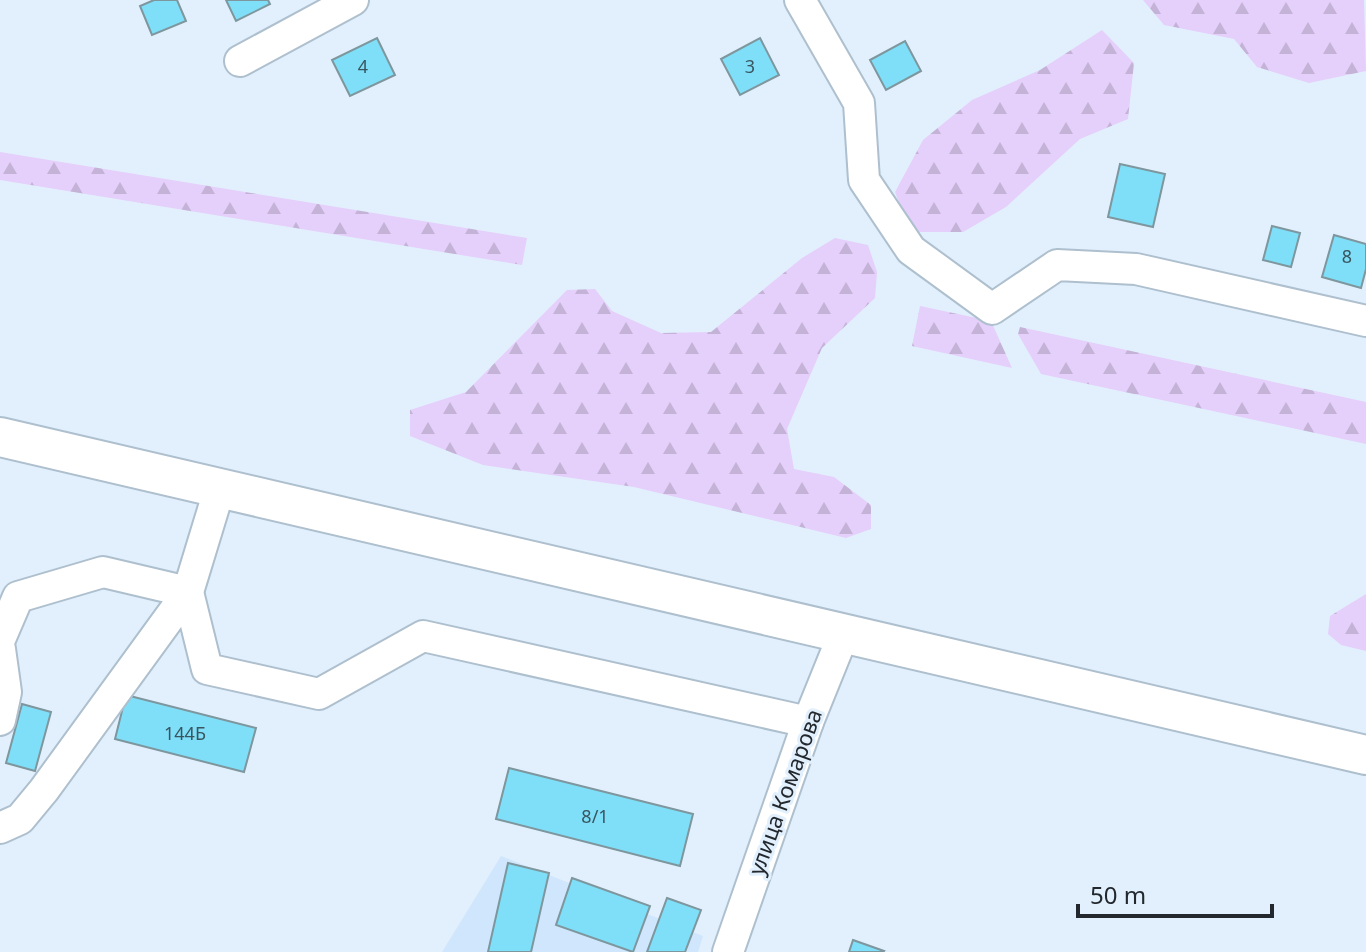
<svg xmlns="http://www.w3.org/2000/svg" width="1366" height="952" viewBox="0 0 1366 952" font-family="'Noto Sans',sans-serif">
<defs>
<pattern id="forest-firs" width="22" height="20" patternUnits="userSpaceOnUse" patternTransform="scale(2)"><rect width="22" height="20" fill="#e5cffb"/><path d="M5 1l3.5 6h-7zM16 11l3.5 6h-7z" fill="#c4b2d7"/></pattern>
</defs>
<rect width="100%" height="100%" fill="#e2f0fd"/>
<path fill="#cfe6fc" d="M 501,856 L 703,936 L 698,952 L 442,952 Z"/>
<g fill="url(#forest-firs)">
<path d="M 1143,0 L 1364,0 L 1366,71 L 1309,83 L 1257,67 L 1234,39 L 1164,25 Z"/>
<path d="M 1102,30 L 1134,63 L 1128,119 L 1080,139 L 1006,207 L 963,232 L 910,232 L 895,192 L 923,140 L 972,100 L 1040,70 Z"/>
<path d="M 0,152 L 527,238 L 522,265 L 0,180 Z"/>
<path d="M 835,238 L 868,245 L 877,272 L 875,298 L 822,348 L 787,429 L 794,469 L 834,477 L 871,505 L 871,529 L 846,538 L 634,487 L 483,465 L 410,436 L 410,410 L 466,392 L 567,290 L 595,289 L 612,311 L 661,333 L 711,332 L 802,258 Z"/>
<path d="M 920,306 L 991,321 L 1012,368 L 912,346 Z"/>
<path d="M 1020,327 L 1366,402 L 1366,444 L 1041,374 L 1018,334 Z"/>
<path d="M 1366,594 L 1366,651 L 1341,645 L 1328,634 L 1330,616 Z"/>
</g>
<g fill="#7fdff8" stroke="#7e969d" stroke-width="2">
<path d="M 154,0 L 177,0 L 186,21 L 152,35 L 140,6 Z"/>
<path d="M 226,0 L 268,0 L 270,4 L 236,21 Z"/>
<path d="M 377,38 L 395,75 L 350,96 L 332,60 Z"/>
<path d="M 760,38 L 779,75 L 740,95 L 721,59 Z"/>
<path d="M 905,41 L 921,71 L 886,90 L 870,60 Z"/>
<path d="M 1120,164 L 1165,174 L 1153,227 L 1108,217 Z"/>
<path d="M 1272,226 L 1300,233 L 1291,267 L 1263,260 Z"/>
<path d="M 1334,235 L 1366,244 L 1366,269 L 1361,288 L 1322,277 Z"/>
<path d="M 126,695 L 256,728 L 244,772 L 115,739 Z"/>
<path d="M 22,704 L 51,712 L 35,771 L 6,763 Z"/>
<path d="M 509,768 L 693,814 L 680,866 L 496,819 Z"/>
<path d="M 508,863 L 549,873 L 531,952 L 488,952 Z"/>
<path d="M 572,878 L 650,906 L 633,952 L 556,925 Z"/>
<path d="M 667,898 L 701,910 L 685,952 L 647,952 Z"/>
<path d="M 853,940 L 884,951 L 883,952 L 849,952 Z"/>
</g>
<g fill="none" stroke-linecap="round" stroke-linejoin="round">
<defs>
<g id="minor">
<path d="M 800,0 L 859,103 L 864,180 L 911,250 L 992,309 L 1057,265 L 1136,269 L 1366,321"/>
<path d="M 240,61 L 353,0"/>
<path d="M 0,639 L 18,597 L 103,572 L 188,592 L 220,487"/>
<path d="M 0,649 L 6,692 L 0,720"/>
<path d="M 0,828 L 20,819 L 44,790 L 188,592 L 207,669 L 319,694 L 423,636 L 808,722"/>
<path d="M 728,952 L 808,722 L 844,633"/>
</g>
<path id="major" d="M 0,437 L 1366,755"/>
</defs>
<use href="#minor" stroke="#aebfce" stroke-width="34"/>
<use href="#major" stroke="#aebfce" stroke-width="42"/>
<use href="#minor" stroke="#fff" stroke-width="30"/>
<use href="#major" stroke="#fff" stroke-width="38"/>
</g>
<g text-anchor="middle" stroke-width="6" stroke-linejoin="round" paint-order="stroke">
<g font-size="18" fill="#395660">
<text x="363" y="73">4</text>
<text x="750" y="73">3</text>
<text x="1347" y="263">8</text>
<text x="185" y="740">144Б</text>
<text x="595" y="823">8/1</text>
</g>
<g font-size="22" fill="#22282e" stroke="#e2f0fd">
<text transform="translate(785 792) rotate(-70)" y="8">улица Комарова</text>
</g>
</g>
<path d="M1078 904v12h194v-12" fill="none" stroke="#22282e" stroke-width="4"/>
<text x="1090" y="904" font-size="24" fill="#22282e" stroke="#e2f0fd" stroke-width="6" paint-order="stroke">50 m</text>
</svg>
